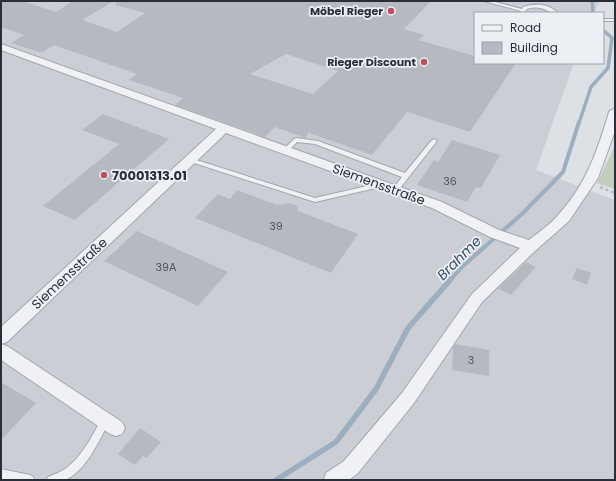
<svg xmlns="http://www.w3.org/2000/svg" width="616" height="481" viewBox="0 0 616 481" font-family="Poppins,sans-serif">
<rect width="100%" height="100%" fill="#dde0e5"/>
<path fill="#cbcfd5" d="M 1,1 L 600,1 L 594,13 L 475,13 L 475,63 L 574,63 L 536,170 L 615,200 L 615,480 L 1,480 Z"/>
<path fill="#c3cebf" d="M 615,141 L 615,189 L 597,183 L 613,150 Z"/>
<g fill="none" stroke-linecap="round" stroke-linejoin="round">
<g stroke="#9bafc1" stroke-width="3.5">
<path d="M 592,1 L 593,13"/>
<path d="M 579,123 L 591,87 L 608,68 L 612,38 L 603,30"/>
</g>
<path stroke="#9bafc1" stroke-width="4" d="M 450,280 L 463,266 L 523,213 L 563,172 L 579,122"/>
<path stroke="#9bafc1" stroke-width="5.5" d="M 276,480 L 336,442 L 376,389 L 408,328 L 451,279"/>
</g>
<g fill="#b5bac1" fill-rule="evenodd">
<path d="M 1,1 L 22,1 L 56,12 L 73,1 L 114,1 L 82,20 L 117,32 L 145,13 L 116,5 L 116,1 L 431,1 L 404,29 L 424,35 L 418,40 L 475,56 L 475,63 L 516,63 L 470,132 L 407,112 L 372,155 L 309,133 L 305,138 L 275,127 L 265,137 L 175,105 L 183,98 L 129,80 L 137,74 L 54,45 L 42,53 L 11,43 L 24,35 L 1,27 ZM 286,54 L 338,71 L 313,94 L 250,74 Z"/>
<path d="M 103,114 L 169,139 L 75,220 L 43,206 L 119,144 L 82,130 Z"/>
<path d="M 452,140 L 500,155 L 481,188 L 476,187 L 467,202 L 417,185 L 434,160 L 438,162 Z"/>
<path d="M 237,190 L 277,205 L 290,203 L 297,206 L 298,211 L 358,234 L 331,273 L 195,218 L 218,194 L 230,199 Z"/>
<path d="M 137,231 L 228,272 L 198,306 L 104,261 Z"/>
<path d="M 526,262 L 536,267 L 511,295 L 498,289 Z"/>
<path d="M 577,268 L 591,273 L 587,285 L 572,279 Z"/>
<path d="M 455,344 L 489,350 L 489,376 L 452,370 L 453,347 Z"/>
<path d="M 1,382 L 36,403 L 1,440 Z"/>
<path d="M 140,428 L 161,442 L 147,458 L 143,456 L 135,465 L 118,454 Z"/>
</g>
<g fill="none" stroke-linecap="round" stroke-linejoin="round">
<defs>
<g id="service">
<path d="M 484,1 L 491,1 L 522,9 L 523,7 C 536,3 549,4 558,13 C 546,13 543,4 527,9 L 524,13 L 520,13 L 521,11 Z"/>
<rect x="603" y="19" width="12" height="2"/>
<path d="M 296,138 L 318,141 L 405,173 L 432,140 L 434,139 L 437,141 L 397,192 L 395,192 L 392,190 L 402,177 L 315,144 L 297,142 L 288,151 L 284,151 L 283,150 L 294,139 Z"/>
<path d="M 190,158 L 315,198 L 380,183 L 383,185 L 380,187 L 315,202 L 188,161 L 187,160 L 188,159 Z"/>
<path d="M 105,417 L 108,418 L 109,421 L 108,424 C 99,441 85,472 65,480 C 60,481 52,480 46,480 L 48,477 C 54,474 59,473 65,469 C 82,457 92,436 102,418 Z"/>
<path d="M 1,469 L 30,475 L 33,477 L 35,480 L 8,480 L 1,479 Z"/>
</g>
<g id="minor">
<path d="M 1,44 L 442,202 L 499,230 L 529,240 C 539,232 551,224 559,214 C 586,185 598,149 609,112 L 611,110 L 615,109 L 615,131 L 598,178 L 569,221 L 536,250 L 482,302 L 414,403 L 358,473 L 349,480 L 324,480 L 326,473 L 344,461 L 402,393 L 472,294 L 520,248 L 490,237 L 432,208 L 226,133 L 7,342 L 1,344 L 1,327 L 216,129 L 1,50 Z"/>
<path d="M 1,344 L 7,346 L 122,422 L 125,428 L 122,434 L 116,436 L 110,434 L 1,360 Z"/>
</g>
</defs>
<use href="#service" stroke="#a3a7ae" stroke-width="2"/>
<use href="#minor" stroke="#a3a7ae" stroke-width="2"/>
<path stroke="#b7bbc0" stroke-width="2.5" stroke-dasharray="3 3" stroke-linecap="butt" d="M 600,187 L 615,193"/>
<use href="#service" fill="#eff1f4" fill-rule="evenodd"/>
<use href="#minor" fill="#eff1f4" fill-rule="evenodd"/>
</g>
<g fill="#bd4f62" stroke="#eceff3" stroke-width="1.5">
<circle cx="391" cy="11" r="4"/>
<circle cx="424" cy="62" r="4"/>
<circle cx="104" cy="175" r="4"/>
</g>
<g text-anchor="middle" stroke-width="3.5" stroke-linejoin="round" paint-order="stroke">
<g font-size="11" font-weight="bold" fill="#282f39" stroke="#eceff3" text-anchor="end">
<text x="383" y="15">Möbel Rieger</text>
<text x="416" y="66">Rieger Discount</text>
</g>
<g font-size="11" fill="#4b525b">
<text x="450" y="185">36</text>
<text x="276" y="230">39</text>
<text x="166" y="271">39A</text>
<text x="471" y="364">3</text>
</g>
<g font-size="13" font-weight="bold" fill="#282f39" stroke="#eceff3" text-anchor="start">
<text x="112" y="180">70001313.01</text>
</g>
<g font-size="13" fill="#282f39" stroke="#eceff3">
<text transform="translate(379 184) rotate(20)" y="5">Siemensstraße</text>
<text transform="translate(69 273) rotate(-43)" y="5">Siemensstraße</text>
</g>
<g font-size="14" font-style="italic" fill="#374e68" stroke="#eceff3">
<text transform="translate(459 258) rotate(-45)" y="5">Brahme</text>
</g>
</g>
<rect width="616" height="481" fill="none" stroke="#282f39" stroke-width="4"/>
<rect x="474" y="12" width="130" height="52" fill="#eceff3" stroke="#9ea2a9"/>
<rect x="482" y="25" width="20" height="6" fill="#eff1f4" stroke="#9ea2a9"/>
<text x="510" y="32" font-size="12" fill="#282f39">Road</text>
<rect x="482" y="42" width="20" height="12" fill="#b5bac1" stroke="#9ea2a9"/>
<text x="510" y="52" font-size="12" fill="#282f39">Building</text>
</svg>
